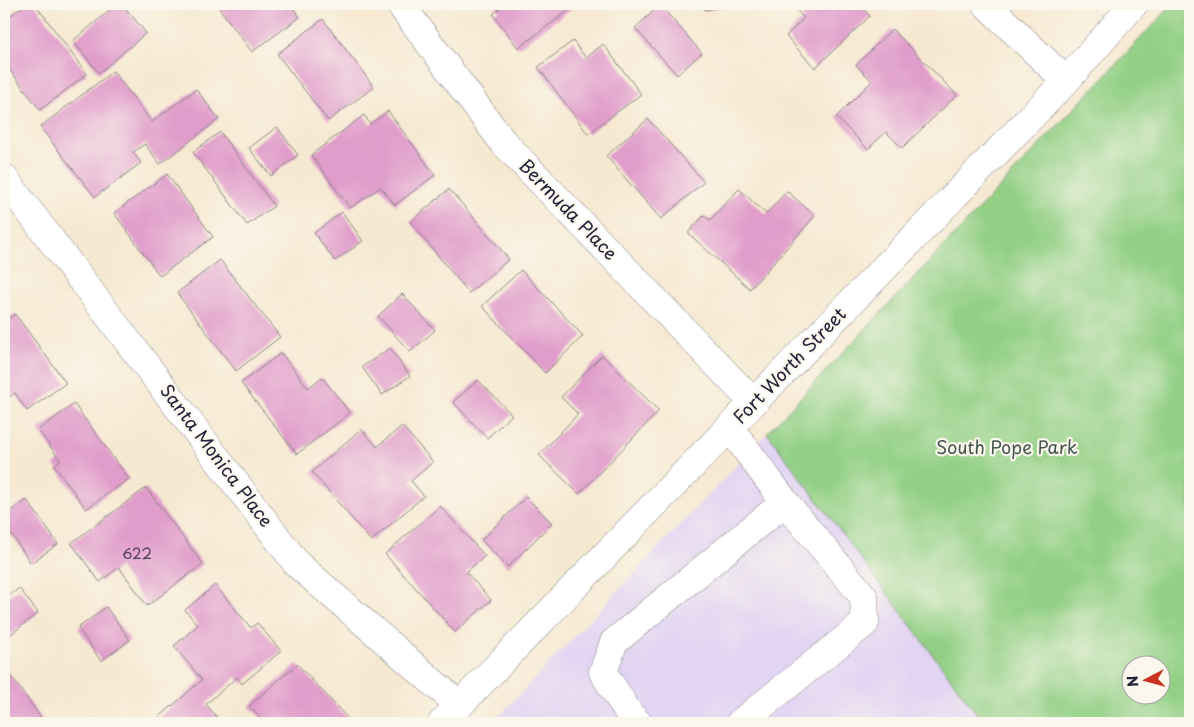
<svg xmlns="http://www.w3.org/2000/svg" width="1194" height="727" viewBox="0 0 1194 727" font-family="'Playpen Sans',sans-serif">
<rect width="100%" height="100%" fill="#fbf7ec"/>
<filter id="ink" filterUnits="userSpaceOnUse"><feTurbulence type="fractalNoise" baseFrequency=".02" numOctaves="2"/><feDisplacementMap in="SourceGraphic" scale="10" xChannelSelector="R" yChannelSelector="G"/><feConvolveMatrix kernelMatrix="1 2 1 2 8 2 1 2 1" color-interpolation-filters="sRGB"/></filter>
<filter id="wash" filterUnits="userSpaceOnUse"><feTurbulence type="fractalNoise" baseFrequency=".0096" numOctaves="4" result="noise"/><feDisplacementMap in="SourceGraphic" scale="20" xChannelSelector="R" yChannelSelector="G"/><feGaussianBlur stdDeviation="1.12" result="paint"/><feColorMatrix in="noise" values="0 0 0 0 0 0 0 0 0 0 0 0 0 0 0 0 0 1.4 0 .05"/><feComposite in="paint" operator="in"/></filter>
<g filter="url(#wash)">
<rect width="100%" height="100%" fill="#f6e9d2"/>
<path fill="#e2d4f3" d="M 767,433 L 984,723 L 490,723 L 503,712 Z"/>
<path fill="#93d086" stroke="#5a7960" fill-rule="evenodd" d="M 1173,4 L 1190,4 L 1190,723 L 984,723 L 767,433 ZM 1132,664 L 1162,664 L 1162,694 L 1132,694 Z"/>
<g id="blocks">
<g fill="#e09cca">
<path d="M 26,4 L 35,4 L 87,74 L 40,110 L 4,62 L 4,20 Z"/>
<path d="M 117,4 L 122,4 L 146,33 L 99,73 L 73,41 Z"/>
<path d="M 216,4 L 290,4 L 300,17 L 252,52 Z"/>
<path d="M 494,4 L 568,4 L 571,9 L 518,48 L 493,14 L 499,10 Z"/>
<path d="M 703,4 L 729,4 L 730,5 L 705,10 Z"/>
<path d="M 790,4 L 859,4 L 870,16 L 815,68 L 786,36 L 804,18 Z"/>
<path d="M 660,5 L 702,53 L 677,75 L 635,28 Z"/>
<path d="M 323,19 L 374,87 L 328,121 L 277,54 Z"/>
<path d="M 892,29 L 957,95 L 902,148 L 886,132 L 868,149 L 836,117 L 872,81 L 856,65 Z"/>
<path d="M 573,41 L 586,58 L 603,44 L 641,94 L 588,134 L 538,67 Z"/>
<path d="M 113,71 L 152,122 L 196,89 L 219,119 L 160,164 L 145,144 L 133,152 L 141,163 L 95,197 L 40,127 Z"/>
<path d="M 388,111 L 435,175 L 395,205 L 381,187 L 350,208 L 311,155 L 364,115 L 370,124 Z"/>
<path d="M 648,119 L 704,182 L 661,219 L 606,156 Z"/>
<path d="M 277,127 L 298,155 L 271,176 L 249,148 Z"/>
<path d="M 220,132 L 274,206 L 247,225 L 193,152 Z"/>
<path d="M 167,174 L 213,237 L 160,276 L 114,213 Z"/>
<path d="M 449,189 L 509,259 L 469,293 L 410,222 Z"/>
<path d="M 739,189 L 766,214 L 787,191 L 815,216 L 750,289 L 688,233 L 704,215 L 710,220 Z"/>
<path d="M 342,212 L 363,241 L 335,261 L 314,233 Z"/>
<path d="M 220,260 L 280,337 L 236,371 L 177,293 Z"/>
<path d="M 521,270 L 583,336 L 545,373 L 482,306 Z"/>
<path d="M 402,294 L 435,330 L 410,352 L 378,316 Z"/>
<path d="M 15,314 L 66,383 L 27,411 L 15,393 L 4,401 L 4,322 Z"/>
<path d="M 390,348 L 410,376 L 382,395 L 362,367 Z"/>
<path d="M 281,353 L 308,388 L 322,377 L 350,413 L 297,454 L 241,383 Z"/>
<path d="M 602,355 L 659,411 L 579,494 L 539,455 L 578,414 L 561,397 Z"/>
<path d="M 478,380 L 512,415 L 487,438 L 453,402 Z"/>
<path d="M 74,404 L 129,479 L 86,509 L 54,465 L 60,460 L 38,430 Z"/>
<path d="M 402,426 L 433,462 L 411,481 L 424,496 L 371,541 L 312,472 L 361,429 L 377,447 Z"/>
<path d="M 146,488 L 203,564 L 147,606 L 119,567 L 100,582 L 71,543 Z"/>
<path d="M 526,497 L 552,523 L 508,567 L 481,540 Z"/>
<path d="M 27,500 L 58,544 L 31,563 L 4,524 L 4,515 Z"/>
<path d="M 440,506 L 485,556 L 466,572 L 491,600 L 455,632 L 385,554 Z"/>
<path d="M 215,585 L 251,628 L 257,623 L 281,651 L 242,684 L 237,677 L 206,704 L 220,721 L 217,723 L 158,723 L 156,720 L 202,680 L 174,646 L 198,625 L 185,610 Z"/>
<path d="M 19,588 L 38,613 L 4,640 L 4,600 Z"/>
<path d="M 106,607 L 130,640 L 101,661 L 78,628 Z"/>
<path d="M 297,664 L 352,723 L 265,723 L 249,706 Z"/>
<path d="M 4,667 L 45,723 L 4,723 Z"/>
</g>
</g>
</g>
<g filter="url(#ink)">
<use href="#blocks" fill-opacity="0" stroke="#8c8686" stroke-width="1"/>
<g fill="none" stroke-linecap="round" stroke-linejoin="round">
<defs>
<g id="minor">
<path d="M 400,4 L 503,142 L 753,402"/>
<path d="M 986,4 L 1066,81"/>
<path d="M 4,178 L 297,564 L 459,705"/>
<path d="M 730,428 L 785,502 L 864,597 L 865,623 L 740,723"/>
<path d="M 442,723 L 1066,81 L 1134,4"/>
<path d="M 638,723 L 630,715 L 603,672 L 614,642 L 785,502"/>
</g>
</defs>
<use href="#minor" stroke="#8c8686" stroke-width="29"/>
<use href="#minor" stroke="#fff" stroke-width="28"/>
</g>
</g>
<g text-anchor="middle" stroke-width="4.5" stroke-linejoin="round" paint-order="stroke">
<g font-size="15" fill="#52405f">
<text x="137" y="559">622</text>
</g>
<g font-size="18" fill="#22223b" stroke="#fbf7ec">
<text transform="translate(568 210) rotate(46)" y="6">Bermuda Place</text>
<text transform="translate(790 366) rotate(-46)" y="6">Fort Worth Street</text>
<text transform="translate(216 456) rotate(53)" y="6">Santa Monica Place</text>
</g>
<g font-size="18" fill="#445652" stroke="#fbf7ec">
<text x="1007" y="454">South Pope Park</text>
</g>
</g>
<rect width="1194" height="727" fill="none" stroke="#fbf7ec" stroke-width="20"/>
<g transform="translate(1146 680) rotate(264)"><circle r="24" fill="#fbf7ec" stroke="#a4a2a5"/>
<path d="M0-4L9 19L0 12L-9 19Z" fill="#c8321e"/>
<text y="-8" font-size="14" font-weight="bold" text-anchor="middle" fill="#22223b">N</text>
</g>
</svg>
